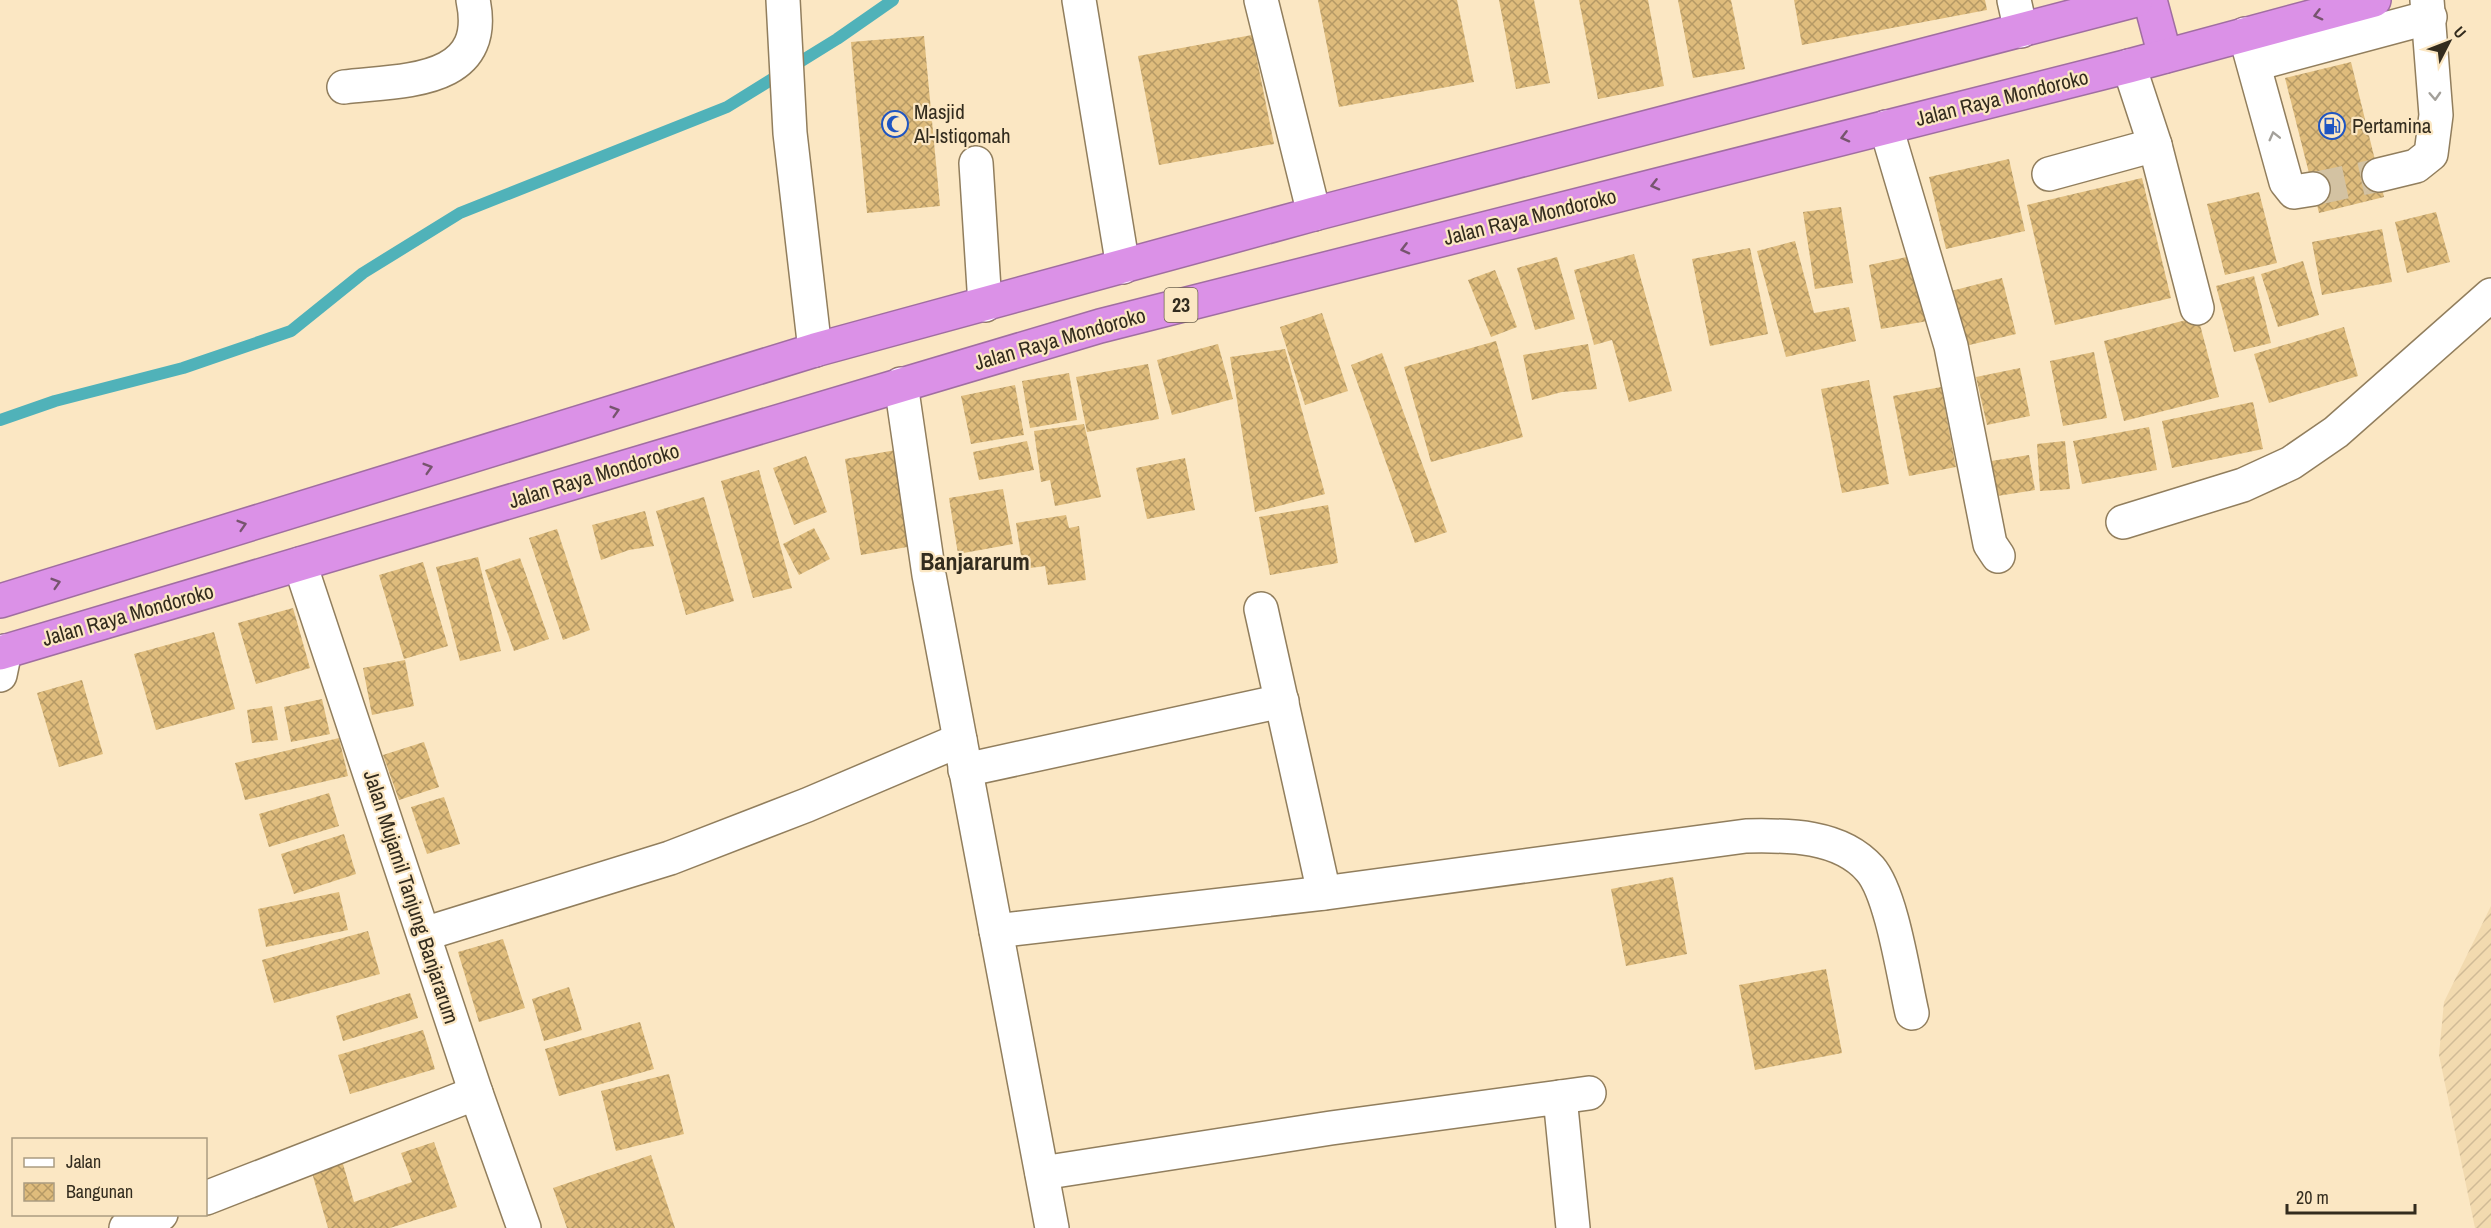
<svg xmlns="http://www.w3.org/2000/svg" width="2491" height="1228" viewBox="0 0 2491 1228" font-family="'Archivo Narrow',sans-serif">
<defs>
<pattern id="industrial-furrows" width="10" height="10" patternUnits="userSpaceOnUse" patternTransform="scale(1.5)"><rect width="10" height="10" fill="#f2daaf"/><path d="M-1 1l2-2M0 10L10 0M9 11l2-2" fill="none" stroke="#d0bb96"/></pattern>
<pattern id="building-cross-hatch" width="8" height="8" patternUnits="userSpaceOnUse" patternTransform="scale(1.5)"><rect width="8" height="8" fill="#dfbc7c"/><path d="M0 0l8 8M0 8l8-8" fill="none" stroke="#b59965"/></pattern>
</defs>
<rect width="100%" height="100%" fill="#fbe7c3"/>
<path fill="url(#industrial-furrows)" d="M 2491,906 L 2491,1228 L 2475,1228 L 2439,1055 L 2444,1002 Z"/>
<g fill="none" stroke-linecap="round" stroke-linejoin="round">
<path stroke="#50b2b9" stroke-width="12" d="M 0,420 L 55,401 L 183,368 L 291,331 L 363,273 L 460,213 L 727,107 L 837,39 L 893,0"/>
</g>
<g fill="url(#building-cross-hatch)">
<path d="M 1318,0 L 1457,0 L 1474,82 L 1339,107 Z"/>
<path d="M 1499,0 L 1534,0 L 1550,83 L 1516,89 Z"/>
<path d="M 1579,0 L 1648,0 L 1664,86 L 1598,99 Z"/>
<path d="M 1678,0 L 1731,0 L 1745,69 L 1693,78 Z"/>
<path d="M 1794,0 L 1985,0 L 1987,10 L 1802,45 Z"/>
<path d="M 1252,35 L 1274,144 L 1159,165 L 1138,56 Z"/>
<path d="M 924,36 L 940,206 L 867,213 L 851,42 Z"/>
<path d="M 2351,62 L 2384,197 L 2319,213 L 2285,78 Z"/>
<path d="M 2009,159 L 2025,231 L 1946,249 L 1929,177 Z"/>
<path d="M 2142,178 L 2171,298 L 2055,325 L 2027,205 Z"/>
<path d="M 2259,192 L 2277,263 L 2225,275 L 2207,204 Z"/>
<path d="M 1841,207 L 1853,283 L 1815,289 L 1803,212 Z"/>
<path d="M 2436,212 L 2450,262 L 2407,273 L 2395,222 Z"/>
<path d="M 2382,229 L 2392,282 L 2322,295 L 2312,242 Z"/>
<path d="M 1795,241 L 1814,313 L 1849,307 L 1856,341 L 1786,357 L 1757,251 Z"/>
<path d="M 1750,248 L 1768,334 L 1710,346 L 1692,259 Z"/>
<path d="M 1634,254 L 1672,391 L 1629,402 L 1612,340 L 1594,345 L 1574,270 Z"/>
<path d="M 1916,255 L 1928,321 L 1881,329 L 1869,265 Z"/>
<path d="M 1557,257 L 1575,319 L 1535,330 L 1517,268 Z"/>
<path d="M 2303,261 L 2319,315 L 2278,327 L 2261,274 Z"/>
<path d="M 1495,270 L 1517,327 L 1491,337 L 1468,280 Z"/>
<path d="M 2254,276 L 2271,343 L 2234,352 L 2216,286 Z"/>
<path d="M 2002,278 L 2016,334 L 1965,346 L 1951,291 Z"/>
<path d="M 1322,313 L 1348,391 L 1305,405 L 1280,327 Z"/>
<path d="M 2198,317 L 2219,397 L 2124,421 L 2104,341 Z"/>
<path d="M 2344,327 L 2358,376 L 2269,403 L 2254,354 Z"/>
<path d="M 1496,341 L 1523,437 L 1431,462 L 1404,367 Z"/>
<path d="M 1218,344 L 1233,399 L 1172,415 L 1157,360 Z"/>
<path d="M 1588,344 L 1597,389 L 1562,392 L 1532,400 L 1523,355 Z"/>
<path d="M 1285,349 L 1325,494 L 1255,512 L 1230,357 Z"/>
<path d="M 2094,352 L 2107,418 L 2063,426 L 2050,361 Z"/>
<path d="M 1382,353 L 1447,532 L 1415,543 L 1351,365 Z"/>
<path d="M 1148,364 L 1159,419 L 1087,432 L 1076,377 Z"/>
<path d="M 2020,368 L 2030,416 L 1987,425 L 1976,377 Z"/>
<path d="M 1069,373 L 1077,420 L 1030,428 L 1022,381 Z"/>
<path d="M 1869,380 L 1889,484 L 1842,493 L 1821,389 Z"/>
<path d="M 1015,385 L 1024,435 L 971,444 L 961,396 Z"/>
<path d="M 1941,387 L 1956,467 L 1909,476 L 1893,396 Z"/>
<path d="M 2253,402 L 2263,449 L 2172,468 L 2162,421 Z"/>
<path d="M 1084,424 L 1101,497 L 1055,506 L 1050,480 L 1041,482 L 1034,431 Z"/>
<path d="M 2149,427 L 2157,470 L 2082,484 L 2073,441 Z"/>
<path d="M 1027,441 L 1034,470 L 979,480 L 973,452 Z"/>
<path d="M 2065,441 L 2070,489 L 2040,491 L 2037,444 Z"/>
<path d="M 896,450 L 913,546 L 861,555 L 845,459 Z"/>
<path d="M 2029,455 L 2035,490 L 1991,497 L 1985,462 Z"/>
<path d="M 806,456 L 827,512 L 794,525 L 773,468 Z"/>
<path d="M 1185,458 L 1195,510 L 1147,519 L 1136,468 Z"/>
<path d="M 759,470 L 792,588 L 753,598 L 721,481 Z"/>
<path d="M 1003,489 L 1013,544 L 958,554 L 949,498 Z"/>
<path d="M 704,497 L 734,601 L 686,615 L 656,511 Z"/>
<path d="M 1328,505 L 1338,563 L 1270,575 L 1259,517 Z"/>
<path d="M 645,511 L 654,546 L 629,550 L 601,560 L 592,525 Z"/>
<path d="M 1066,515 L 1069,528 L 1079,526 L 1086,580 L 1048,585 L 1045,566 L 1023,569 L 1016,523 Z"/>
<path d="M 814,528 L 830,559 L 799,575 L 783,544 Z"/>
<path d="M 557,529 L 590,630 L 563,640 L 529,538 Z"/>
<path d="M 478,557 L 501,651 L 460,661 L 436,567 Z"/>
<path d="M 520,558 L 549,639 L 514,651 L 485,570 Z"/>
<path d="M 423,562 L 448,646 L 404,659 L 379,575 Z"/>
<path d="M 293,608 L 310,668 L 256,684 L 238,623 Z"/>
<path d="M 214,632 L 235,709 L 156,730 L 134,654 Z"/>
<path d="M 405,660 L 414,706 L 372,715 L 363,668 Z"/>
<path d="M 82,680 L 103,754 L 59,767 L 37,693 Z"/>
<path d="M 322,699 L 330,734 L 291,742 L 284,707 Z"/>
<path d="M 272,706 L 278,740 L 252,743 L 247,710 Z"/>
<path d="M 339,738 L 348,776 L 245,800 L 235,763 Z"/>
<path d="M 424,742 L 439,787 L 399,800 L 383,755 Z"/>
<path d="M 329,793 L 339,826 L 269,847 L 259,814 Z"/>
<path d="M 444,797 L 460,844 L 427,854 L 411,807 Z"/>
<path d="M 344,834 L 356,874 L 294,894 L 281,854 Z"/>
<path d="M 1673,877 L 1687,954 L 1626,966 L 1611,889 Z"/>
<path d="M 339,892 L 348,930 L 266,947 L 258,909 Z"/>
<path d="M 368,931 L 380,974 L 274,1003 L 262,960 Z"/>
<path d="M 503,939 L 525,1008 L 479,1022 L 458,952 Z"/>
<path d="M 1826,969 L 1842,1053 L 1755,1070 L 1739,985 Z"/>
<path d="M 569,987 L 582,1030 L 544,1041 L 532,999 Z"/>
<path d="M 410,993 L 418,1018 L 343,1041 L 336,1016 Z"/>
<path d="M 640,1022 L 654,1069 L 559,1096 L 545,1049 Z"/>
<path d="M 423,1030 L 435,1069 L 350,1094 L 338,1055 Z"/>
<path d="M 669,1074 L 684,1134 L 616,1151 L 601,1091 Z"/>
<path d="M 434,1142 L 457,1207 L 390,1228 L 328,1228 L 310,1166 L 341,1157 L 354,1202 L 412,1182 L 401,1153 Z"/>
<path d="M 651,1155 L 675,1228 L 567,1228 L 553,1188 Z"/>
</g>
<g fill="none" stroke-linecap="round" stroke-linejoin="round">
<path stroke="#d3c2a2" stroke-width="33" stroke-dasharray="33 16" stroke-linecap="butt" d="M 2313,189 L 2379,175"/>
<defs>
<g id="minor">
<path d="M 783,0 L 790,133 L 815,350"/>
<path d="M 1079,0 L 1123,267"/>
<path d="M 1261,0 L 1314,214"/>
<path d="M 2014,0 L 2021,31"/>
<path d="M 2245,34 L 2286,182 L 2294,192 L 2313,189"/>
<path d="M 2255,64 L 2430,17"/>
<path d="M 2129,66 L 2155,145 L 2197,308"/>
<path d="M 344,87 C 402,80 491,85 473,0"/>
<path d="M 1886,127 L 1951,346 L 1990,544 L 1998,556"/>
<path d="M 976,163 L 985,305"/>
<path d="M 2049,174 L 2155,145"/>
<path d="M 2379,175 L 2416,166 L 2431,154 L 2436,115 L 2427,0"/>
<path d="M 901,384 L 929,575 L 1052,1228"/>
<path d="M 2123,522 L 2243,485 L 2291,463 L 2336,432 L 2491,295"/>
<path d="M 300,564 L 476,1093 L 524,1228"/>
<path d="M 1261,609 L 1324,893"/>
<path d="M 0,675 L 5,651"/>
<path d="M 965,770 L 1282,701"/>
<path d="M 996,931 L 1324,893 L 1746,836 C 1788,835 1840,835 1870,869 C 1892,894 1904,979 1912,1013"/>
<path d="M 424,934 L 670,858 L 807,805 L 960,740"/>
<path d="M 1560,1097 L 1589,1093"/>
<path d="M 1042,1173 L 1331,1128 L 1560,1097 L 1573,1228"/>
<path d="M 206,1198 L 476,1093"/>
<path d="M 126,1228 L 161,1214"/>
</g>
<g id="highway">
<path d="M 2150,0 L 2165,56"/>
<path d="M 0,601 L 815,350 L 1314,214 L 2136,0"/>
<path d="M 0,653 L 1100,326 L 2129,66 L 2374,0"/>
</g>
</defs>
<use href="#minor" stroke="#917e5d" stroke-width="36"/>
<use href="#highway" stroke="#a06ea1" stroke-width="36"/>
<use href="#minor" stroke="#fff" stroke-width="33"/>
<use href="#highway" stroke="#db91e7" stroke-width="33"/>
</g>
<defs><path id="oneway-chevron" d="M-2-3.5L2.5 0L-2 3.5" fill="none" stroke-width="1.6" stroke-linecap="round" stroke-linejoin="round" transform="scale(1.5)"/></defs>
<g stroke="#76546e">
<use href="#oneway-chevron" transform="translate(2318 15) rotate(165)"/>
<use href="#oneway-chevron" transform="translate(1845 137) rotate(166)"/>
<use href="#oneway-chevron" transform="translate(1655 185) rotate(166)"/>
<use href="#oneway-chevron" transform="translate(1405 249) rotate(166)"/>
<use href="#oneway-chevron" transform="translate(615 411) rotate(-17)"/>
<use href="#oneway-chevron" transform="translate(428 468) rotate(-17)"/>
<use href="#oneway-chevron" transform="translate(242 525) rotate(-17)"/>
<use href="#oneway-chevron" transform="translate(56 583) rotate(-17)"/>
</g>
<g stroke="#a3a09a">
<use href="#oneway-chevron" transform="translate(2435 96) rotate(87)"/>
<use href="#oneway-chevron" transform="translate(2274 136) rotate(-104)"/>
</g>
<defs>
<symbol id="mosque-ring" viewBox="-11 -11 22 22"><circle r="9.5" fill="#fbe7c3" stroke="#1f55c2" stroke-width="1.5"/><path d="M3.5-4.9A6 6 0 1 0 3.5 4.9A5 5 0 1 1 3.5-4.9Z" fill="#1f55c2"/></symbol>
<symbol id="fuel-ring" viewBox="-11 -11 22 22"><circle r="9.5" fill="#fbe7c3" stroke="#1f55c2" stroke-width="1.5"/><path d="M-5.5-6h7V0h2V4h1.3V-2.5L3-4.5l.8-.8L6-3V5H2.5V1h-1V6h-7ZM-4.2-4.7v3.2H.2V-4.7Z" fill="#1f55c2"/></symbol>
</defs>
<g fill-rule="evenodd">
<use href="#mosque-ring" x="880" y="109" width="30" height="30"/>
<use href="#fuel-ring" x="2317" y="111" width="30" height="30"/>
</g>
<g text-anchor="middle" stroke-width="4.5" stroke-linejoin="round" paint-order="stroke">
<rect fill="#fbe7c3" stroke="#6f6450" stroke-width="1.5" x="1164.5" y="288" width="33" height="34" rx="4.5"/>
<g font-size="20" font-weight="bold" fill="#332c1e">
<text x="1181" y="312">23</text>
</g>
<g font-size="21" fill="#332c1e" stroke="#fbe7c3">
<text transform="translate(2002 98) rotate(-14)" y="7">Jalan Raya Mondoroko</text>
<text transform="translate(1530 217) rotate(-14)" y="7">Jalan Raya Mondoroko</text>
<text transform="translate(1060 339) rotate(-16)" y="7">Jalan Raya Mondoroko</text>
<text transform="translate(594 476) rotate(-17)" y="7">Jalan Raya Mondoroko</text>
<text transform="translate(128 615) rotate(-16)" y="7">Jalan Raya Mondoroko</text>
<text transform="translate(411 897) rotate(72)" y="7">Jalan Mujamil Tanjung Banjararum</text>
</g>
<g font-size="21" fill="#332c1e" stroke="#fbe7c3" text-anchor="start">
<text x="914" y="119">Masjid<tspan x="914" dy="24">Al-Istiqomah</tspan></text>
<text x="2352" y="133">Pertamina</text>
</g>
<g font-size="24" font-weight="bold" fill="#332c1e" stroke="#fbe7c3">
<text x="975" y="570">Banjararum</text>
</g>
</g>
<rect x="12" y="1138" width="195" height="78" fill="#fbe7c3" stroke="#ab9c81" stroke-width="1.5"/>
<rect x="24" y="1158" width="30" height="9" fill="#ffffff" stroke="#ab9c81" stroke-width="1.5"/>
<text x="66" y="1168" font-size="18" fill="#332c1e">Jalan</text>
<rect x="24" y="1183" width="30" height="18" fill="url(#building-cross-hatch)" stroke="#ab9c81" stroke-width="1.5"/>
<text x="66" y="1198" font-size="18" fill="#332c1e">Bangunan</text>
<g transform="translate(2449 42) rotate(48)" stroke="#fbe7c3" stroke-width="4.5" paint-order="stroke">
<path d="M0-4.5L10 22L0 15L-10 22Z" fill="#332c1e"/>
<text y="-9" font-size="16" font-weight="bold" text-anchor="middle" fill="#332c1e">U</text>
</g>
<path d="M2287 1204v9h128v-9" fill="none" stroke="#332c1e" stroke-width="3"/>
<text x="2296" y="1204" font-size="18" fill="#332c1e" stroke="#fbe7c3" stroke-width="4.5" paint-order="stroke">20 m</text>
</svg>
